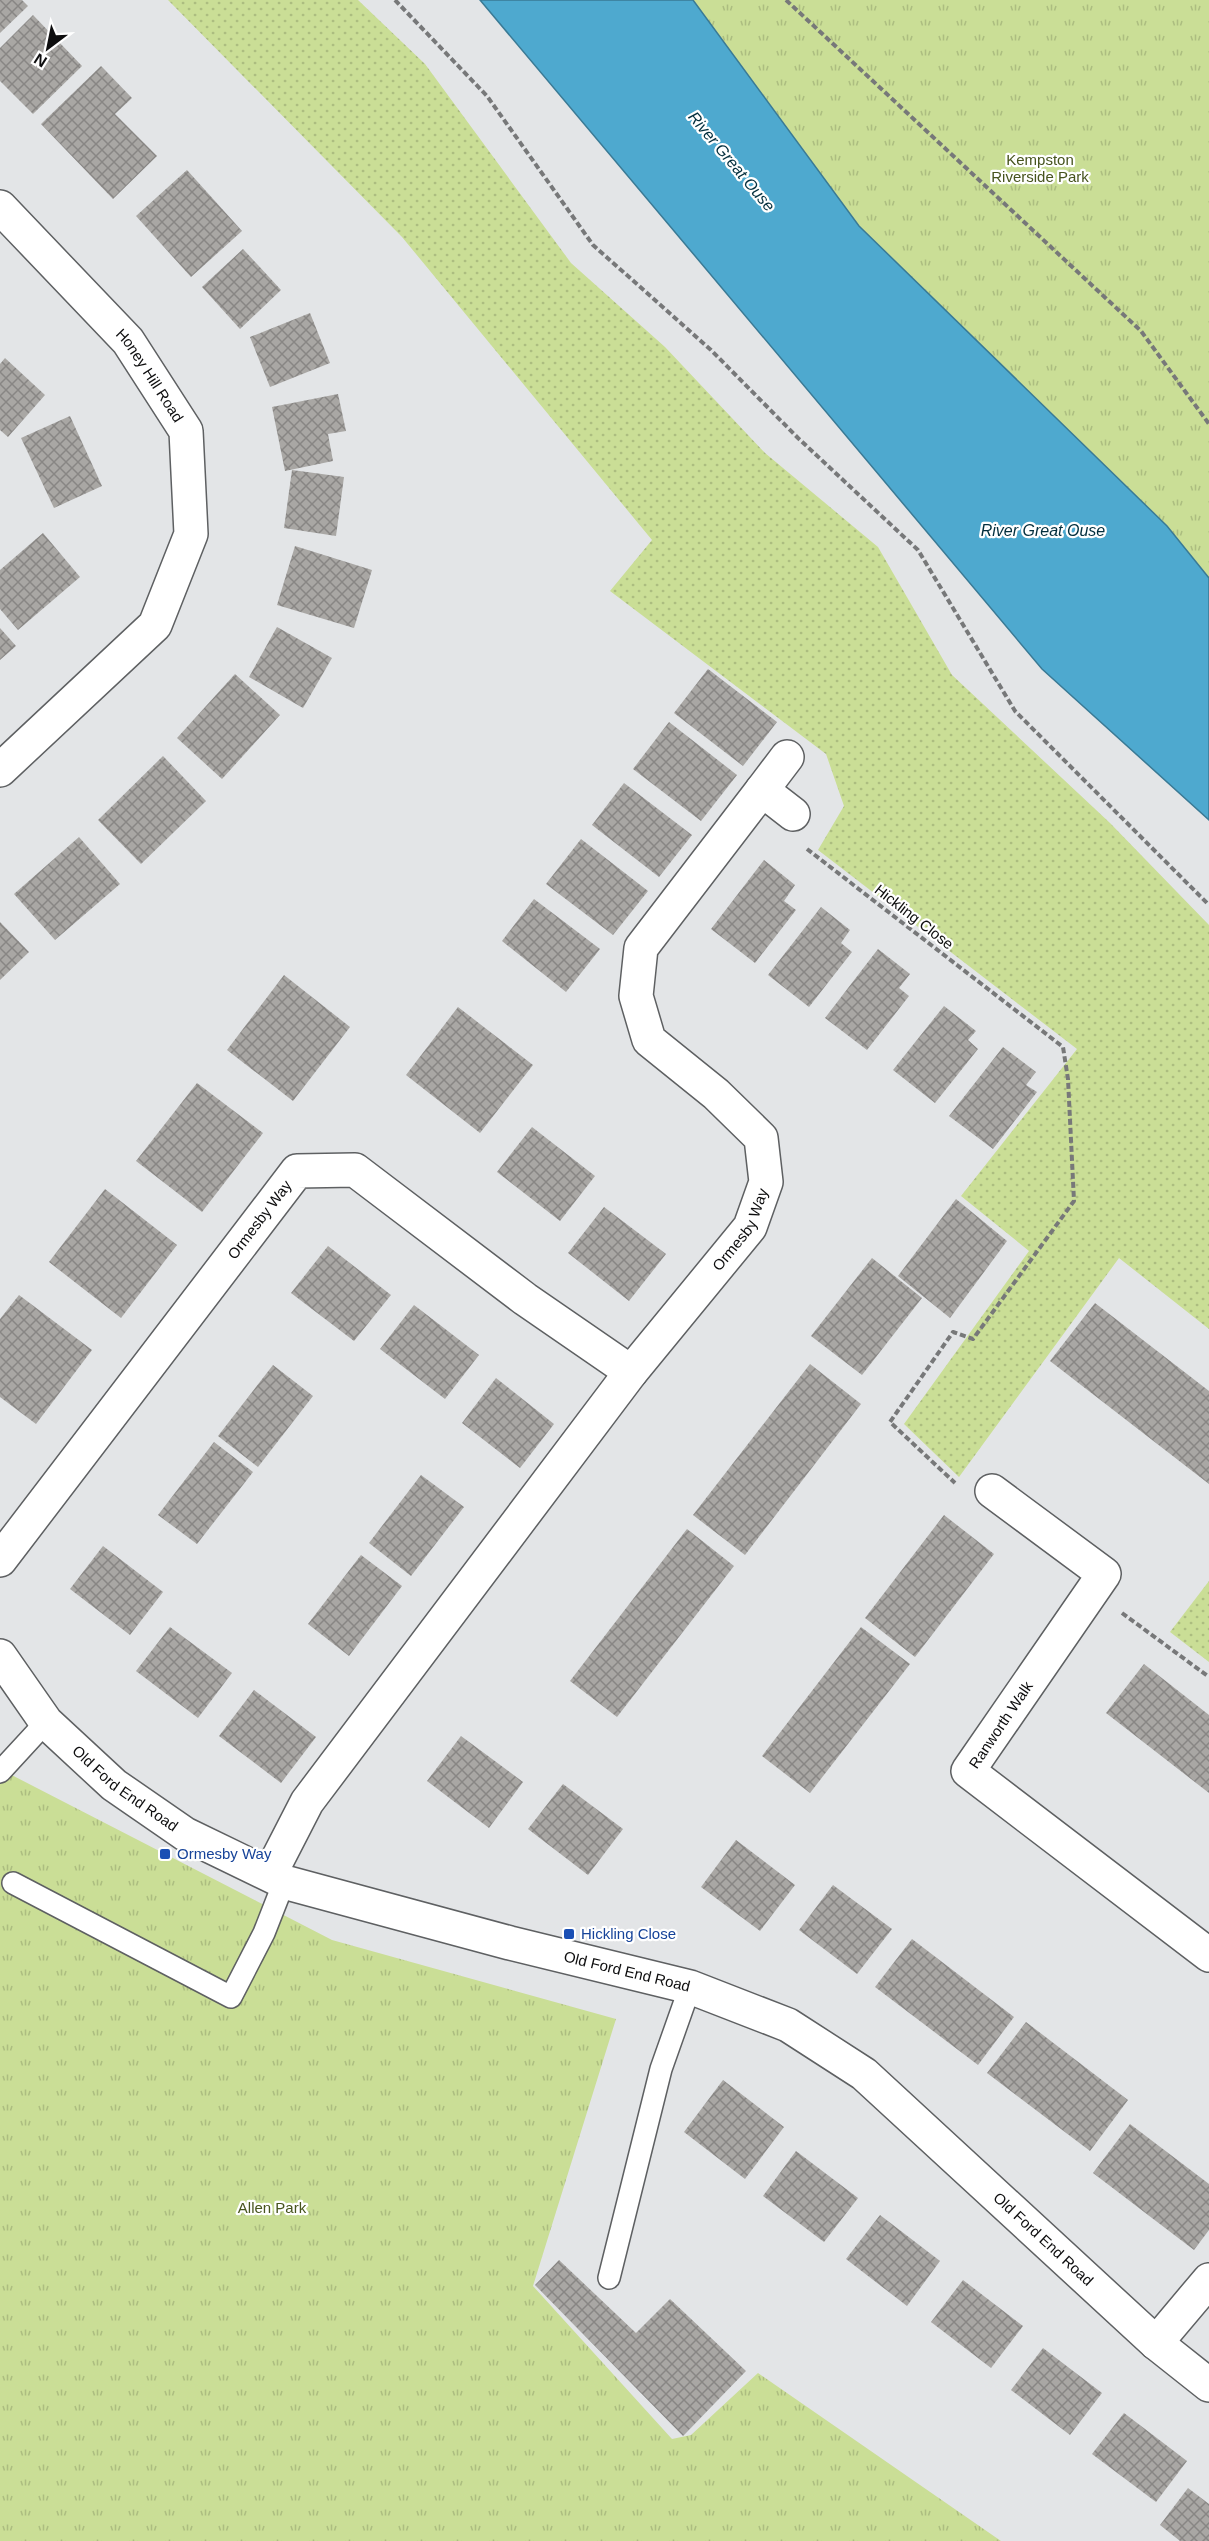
<svg xmlns="http://www.w3.org/2000/svg" width="1209" height="2541" viewBox="0 0 1209 2541" font-family="Arial,sans-serif">
<defs>
<pattern id="grass-dots" width="8" height="8" patternUnits="userSpaceOnUse" patternTransform="scale(1.5)"><rect width="8" height="8" fill="#cade96"/><path d="M2 2h.1M6 6h.1" fill="none" stroke="#acbd80" stroke-width="1.8" stroke-linecap="round"/></pattern>
<pattern id="park-tufts" width="24" height="20" patternUnits="userSpaceOnUse" patternTransform="scale(1.5)"><rect width="24" height="20" fill="#cade96"/><path d="M3 7l-1-3M5 7V3M7 7l1-3M15 17l-1-3M17 17v-4M19 17l1-3" fill="none" stroke="#acbd80"/></pattern>
<pattern id="building-cross-hatch" width="8" height="8" patternUnits="userSpaceOnUse" patternTransform="scale(1.5)"><rect width="8" height="8" fill="#a9a7a4"/><path d="M0 0l8 8M0 8l8-8" fill="none" stroke="#888684"/></pattern>
</defs>
<rect width="100%" height="100%" fill="#e3e5e7"/>
<g fill="url(#grass-dots)">
<path d="M 168,0 L 358,0 L 425,64 L 571,263 L 665,347 L 765,453 L 878,547 L 952,675 L 1110,823 L 1209,925 L 1209,1329 L 1119,1258 L 959,1477 L 904,1424 L 1029,1251 L 961,1196 L 1077,1049 L 818,850 L 844,806 L 826,754 L 610,591 L 652,540 L 402,237 Z"/>
<path d="M 1209,1581 L 1209,1662 L 1170,1632 Z"/>
</g>
<g fill="url(#park-tufts)">
<path d="M 693,0 L 1209,0 L 1209,578 L 1167,526 L 859,226 Z"/>
<path d="M 0,1769 L 332,1940 L 616,2019 L 533,2286 L 672,2439 L 691,2435 L 758,2373 L 1001,2541 L 0,2541 Z"/>
</g>
<path fill="#4ea9cf" stroke="#3a7a95" stroke-width="1.5" d="M 480,0 L 693,0 L 859,226 L 1167,526 L 1209,578 L 1209,820 L 1042,669 Z"/>
<g fill="url(#building-cross-hatch)">
<path d="M 0,0 L 22,0 L 28,6 L 0,33 Z"/>
<path d="M 33,15 L 82,66 L 33,114 L 0,81 L 0,48 Z"/>
<path d="M 101,66 L 132,98 L 115,114 L 157,156 L 113,199 L 41,124 Z"/>
<path d="M 187,170 L 242,231 L 191,277 L 136,216 Z"/>
<path d="M 243,249 L 281,290 L 240,329 L 202,287 Z"/>
<path d="M 310,313 L 330,363 L 270,387 L 250,337 Z"/>
<path d="M 5,358 L 45,395 L 8,437 L 0,430 L 0,364 Z"/>
<path d="M 338,394 L 346,431 L 328,434 L 333,461 L 285,471 L 272,407 Z"/>
<path d="M 70,416 L 102,486 L 54,508 L 21,438 Z"/>
<path d="M 292,470 L 344,477 L 336,536 L 284,528 Z"/>
<path d="M 43,533 L 80,577 L 18,630 L 0,609 L 0,570 Z"/>
<path d="M 295,546 L 372,570 L 354,628 L 277,605 Z"/>
<path d="M 277,627 L 332,658 L 303,708 L 249,677 Z"/>
<path d="M 0,628 L 16,646 L 0,660 Z"/>
<path d="M 708,669 L 777,722 L 743,766 L 674,713 Z"/>
<path d="M 235,674 L 280,715 L 222,779 L 177,738 Z"/>
<path d="M 669,722 L 737,775 L 701,821 L 633,769 Z"/>
<path d="M 163,756 L 206,801 L 141,864 L 98,820 Z"/>
<path d="M 624,783 L 692,835 L 659,877 L 592,825 Z"/>
<path d="M 79,837 L 120,884 L 55,940 L 14,894 Z"/>
<path d="M 581,839 L 648,891 L 613,935 L 546,884 Z"/>
<path d="M 764,860 L 795,885 L 784,901 L 796,910 L 755,963 L 711,929 Z"/>
<path d="M 534,899 L 600,949 L 566,992 L 502,941 Z"/>
<path d="M 821,907 L 850,930 L 841,943 L 852,952 L 809,1007 L 768,975 Z"/>
<path d="M 0,922 L 29,952 L 0,980 Z"/>
<path d="M 878,949 L 910,974 L 899,988 L 909,996 L 867,1050 L 825,1018 Z"/>
<path d="M 284,975 L 350,1027 L 293,1101 L 227,1050 Z"/>
<path d="M 944,1006 L 976,1031 L 968,1040 L 978,1049 L 935,1103 L 893,1070 Z"/>
<path d="M 458,1007 L 533,1065 L 480,1133 L 406,1075 Z"/>
<path d="M 1003,1047 L 1036,1072 L 1026,1085 L 1037,1092 L 993,1149 L 949,1116 Z"/>
<path d="M 197,1083 L 263,1133 L 202,1212 L 136,1161 Z"/>
<path d="M 532,1127 L 595,1176 L 560,1221 L 497,1172 Z"/>
<path d="M 105,1189 L 177,1245 L 121,1318 L 49,1262 Z"/>
<path d="M 956,1199 L 1007,1241 L 950,1318 L 898,1276 Z"/>
<path d="M 604,1207 L 666,1254 L 629,1301 L 568,1253 Z"/>
<path d="M 328,1246 L 391,1295 L 354,1341 L 291,1293 Z"/>
<path d="M 872,1258 L 922,1298 L 862,1375 L 811,1336 Z"/>
<path d="M 19,1295 L 92,1350 L 36,1424 L 0,1397 L 0,1319 Z"/>
<path d="M 1095,1303 L 1209,1391 L 1209,1484 L 1050,1361 Z"/>
<path d="M 414,1305 L 479,1355 L 445,1399 L 380,1349 Z"/>
<path d="M 810,1364 L 861,1404 L 745,1555 L 693,1515 Z"/>
<path d="M 273,1365 L 313,1396 L 258,1467 L 218,1436 Z"/>
<path d="M 496,1378 L 554,1424 L 520,1468 L 462,1423 Z"/>
<path d="M 214,1442 L 253,1472 L 197,1544 L 158,1515 Z"/>
<path d="M 421,1475 L 464,1507 L 411,1576 L 369,1543 Z"/>
<path d="M 944,1515 L 994,1554 L 915,1657 L 865,1618 Z"/>
<path d="M 687,1529 L 734,1566 L 617,1717 L 570,1681 Z"/>
<path d="M 103,1546 L 163,1592 L 130,1635 L 70,1589 Z"/>
<path d="M 361,1555 L 402,1586 L 349,1656 L 308,1624 Z"/>
<path d="M 170,1627 L 232,1673 L 198,1718 L 136,1671 Z"/>
<path d="M 861,1627 L 910,1664 L 810,1793 L 762,1756 Z"/>
<path d="M 1144,1664 L 1209,1715 L 1209,1793 L 1106,1713 Z"/>
<path d="M 254,1690 L 316,1737 L 281,1783 L 219,1736 Z"/>
<path d="M 461,1736 L 523,1782 L 489,1828 L 427,1781 Z"/>
<path d="M 563,1784 L 623,1829 L 588,1875 L 528,1829 Z"/>
<path d="M 736,1840 L 795,1885 L 760,1931 L 701,1887 Z"/>
<path d="M 833,1885 L 892,1929 L 857,1974 L 799,1930 Z"/>
<path d="M 912,1939 L 1014,2017 L 978,2065 L 875,1987 Z"/>
<path d="M 1026,2022 L 1128,2100 L 1090,2151 L 987,2073 Z"/>
<path d="M 723,2080 L 784,2127 L 745,2179 L 684,2132 Z"/>
<path d="M 1130,2124 L 1209,2184 L 1209,2230 L 1194,2250 L 1093,2173 Z"/>
<path d="M 796,2151 L 858,2198 L 824,2242 L 763,2196 Z"/>
<path d="M 880,2215 L 940,2261 L 907,2306 L 846,2259 Z"/>
<path d="M 559,2260 L 636,2333 L 670,2299 L 746,2371 L 683,2436 L 535,2285 Z"/>
<path d="M 963,2280 L 1023,2326 L 991,2368 L 931,2322 Z"/>
<path d="M 1043,2348 L 1102,2393 L 1070,2435 L 1011,2390 Z"/>
<path d="M 1124,2413 L 1187,2461 L 1156,2502 L 1092,2454 Z"/>
<path d="M 1188,2488 L 1209,2504 L 1209,2541 L 1180,2541 L 1160,2525 Z"/>
</g>
<g fill="none" stroke-linecap="round" stroke-linejoin="round">
<defs>
<g id="lane">
<path d="M 0,1772 L 46,1722"/>
<path d="M 13,1883 L 231,1997 L 264,1933 L 284,1882"/>
<path d="M 609,2278 L 661,2069 L 690,1987"/>
</g>
<g id="street">
<path id="s1" d="M 0,207 L 128,341 L 186,431 L 191,534 L 155,625 L 0,770"/>
<path d="M 762,790 L 787,757"/>
<path d="M 992,1491 L 1104,1574 L 968,1771 L 1209,1955"/>
<path id="s2" d="M 0,1560 L 297,1171 L 355,1170 L 525,1299 L 631,1372"/>
<path id="s3" d="M 0,1656 L 46,1722 L 114,1785 L 185,1834 L 284,1882 L 510,1943 L 690,1987 L 788,2025 L 864,2074 L 1156,2343 L 1209,2385"/>
<path id="s4" d="M 270,1874 L 307,1802 L 631,1372 L 750,1227 L 766,1182 L 761,1138 L 716,1094 L 649,1040 L 636,996 L 641,948 L 762,790 L 793,814"/>
<path d="M 1156,2343 L 1209,2280"/>
</g>
</defs>
<use href="#lane" stroke="#5e6062" stroke-width="24"/>
<use href="#street" stroke="#5e6062" stroke-width="36"/>
<g stroke="#777879" stroke-width="4" stroke-dasharray="6 3" stroke-linecap="butt">
<path d="M 395,0 L 487,96 L 593,245 L 711,350 L 798,438 L 918,550 L 1015,711 L 1209,905"/>
<path d="M 786,0 L 1141,331 L 1209,424"/>
<path d="M 807,849 L 1063,1047 L 1068,1079 L 1074,1201 L 973,1339 L 953,1332 L 890,1422 L 955,1483"/>
<path d="M 1122,1613 L 1209,1677"/>
</g>
<use href="#lane" stroke="#fff" stroke-width="21"/>
<use href="#street" stroke="#fff" stroke-width="33"/>
</g>
<g fill="#1a4fb4" stroke="#fff" stroke-width="2">
<rect x="159" y="1848" width="12" height="12" rx="3"/>
<rect x="563" y="1928" width="12" height="12" rx="3"/>
</g>
<g text-anchor="middle" stroke-width="4.5" stroke-linejoin="round" paint-order="stroke">
<g font-size="15" fill="#47541e" stroke="#fff">
<text x="1040" y="165">Kempston<tspan x="1040" dy="17">Riverside Park</tspan></text>
<text x="272" y="2213">Allen Park</text>
</g>
<g font-size="15" fill="#0d0d0e" stroke="#fff">
<text dy="5" stroke="none"><textPath href="#s1" startOffset="226">Honey Hill Road</textPath></text>
<text transform="translate(914 917) rotate(38)" y="5">Hickling Close</text>
<text dy="5" stroke="none"><textPath href="#s2" startOffset="428">Ormesby Way</textPath></text>
<text dy="5" stroke="none"><textPath href="#s4" startOffset="800">Ormesby Way</textPath></text>
<text transform="translate(1001 1725) rotate(-56)" y="5">Ranworth Walk</text>
<text dy="5" stroke="none"><textPath href="#s3" startOffset="184">Old Ford End Road</textPath></text>
<text dy="5" stroke="none"><textPath href="#s3" startOffset="724">Old Ford End Road</textPath></text>
<text dy="5" stroke="none"><textPath href="#s3" startOffset="1228">Old Ford End Road</textPath></text>
</g>
<g font-size="15" fill="#164399" stroke="#fff" text-anchor="start">
<text x="177" y="1859">Ormesby Way</text>
<text x="581" y="1939">Hickling Close</text>
</g>
<g font-size="16" font-style="italic" fill="#032f3e" stroke="#fff">
<text transform="translate(732 161) rotate(50)" y="6">River Great Ouse</text>
<text x="1043" y="536">River Great Ouse</text>
</g>
</g>
<g transform="translate(48 48) rotate(212)" stroke="#ffffff" stroke-width="4.5" paint-order="stroke">
<path d="M0-4.5L10 22L0 15L-10 22Z" fill="#0d0d0e"/>
<text y="-9" font-size="16" font-weight="bold" text-anchor="middle" fill="#0d0d0e">N</text>
</g>
</svg>
